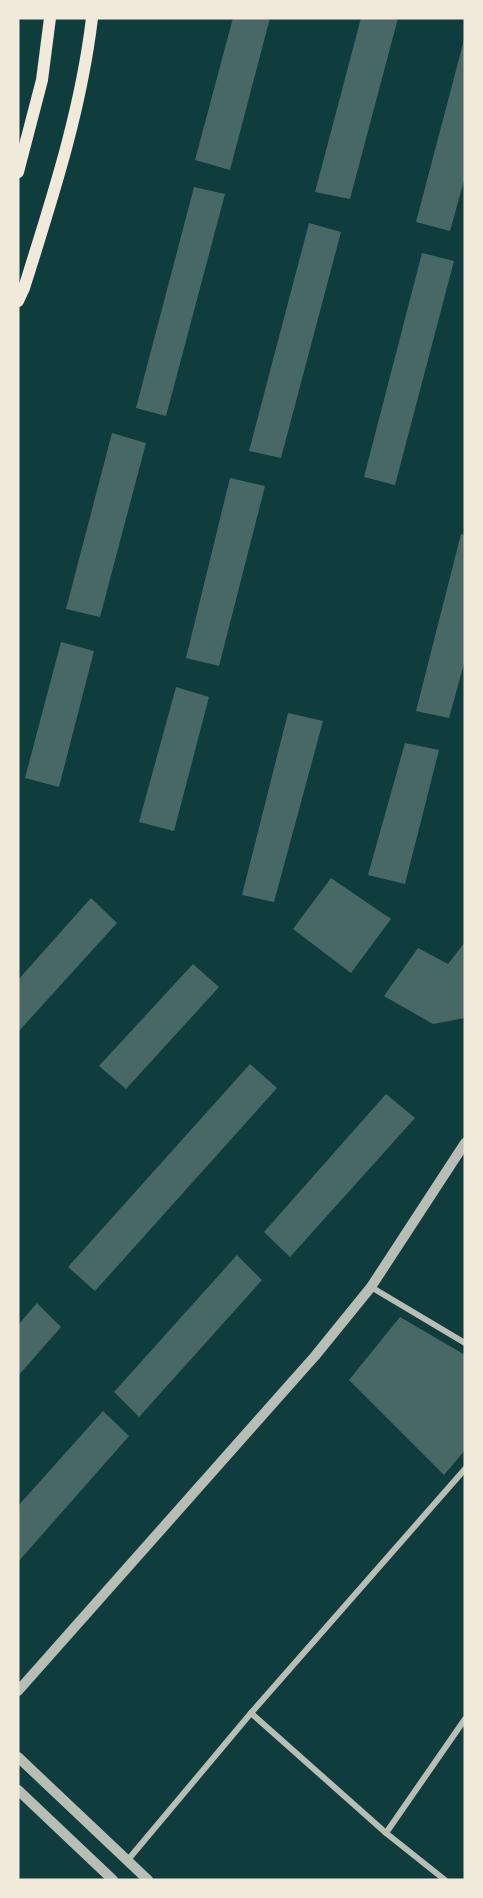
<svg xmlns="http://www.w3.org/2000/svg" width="483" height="1898" viewBox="0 0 483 1898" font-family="Barlow,sans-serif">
<rect width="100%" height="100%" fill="#0f3d3e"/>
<g fill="#486865">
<path d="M 233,18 L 270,18 L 230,170 L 195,160 Z"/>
<path d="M 361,18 L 398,18 L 350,199 L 315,192 Z"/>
<path d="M 464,40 L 465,177 L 450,231 L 416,222 Z"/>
<path d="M 194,187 L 225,194 L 166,416 L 136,408 Z"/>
<path d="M 309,223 L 341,232 L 281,458 L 249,451 Z"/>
<path d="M 422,253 L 454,261 L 395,485 L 364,477 Z"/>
<path d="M 112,433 L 146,443 L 100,617 L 66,609 Z"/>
<path d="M 230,478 L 265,486 L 219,666 L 186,658 Z"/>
<path d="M 461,534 L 465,535 L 465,660 L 449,718 L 416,711 Z"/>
<path d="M 61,642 L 94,651 L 59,787 L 25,778 Z"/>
<path d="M 176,687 L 209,697 L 174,831 L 139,822 Z"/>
<path d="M 288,713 L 323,721 L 274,902 L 242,895 Z"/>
<path d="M 405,743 L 439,750 L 405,884 L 368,875 Z"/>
<path d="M 331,878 L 391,919 L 351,973 L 293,929 Z"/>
<path d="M 91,898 L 117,923 L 18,1032 L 18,980 Z"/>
<path d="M 465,942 L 465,1018 L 433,1024 L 384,996 L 418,948 L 448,964 Z"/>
<path d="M 193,964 L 219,987 L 126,1089 L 99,1066 Z"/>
<path d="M 250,1064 L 277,1088 L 95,1291 L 68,1267 Z"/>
<path d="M 386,1094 L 415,1118 L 290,1257 L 264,1232 Z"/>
<path d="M 237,1255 L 262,1280 L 139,1417 L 114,1392 Z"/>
<path d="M 37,1303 L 61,1327 L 18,1376 L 18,1325 Z"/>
<path d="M 400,1317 L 465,1355 L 465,1450 L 444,1475 L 349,1380 Z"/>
<path d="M 103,1411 L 129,1436 L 18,1562 L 18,1506 Z"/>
</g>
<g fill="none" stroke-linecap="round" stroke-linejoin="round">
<g stroke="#b8beb3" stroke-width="6">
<path d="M 371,1287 L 465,1343"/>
<path d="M 251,1713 L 386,1833 L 445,1880"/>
<path d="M 386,1833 L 465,1719"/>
<path d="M 127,1861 L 251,1713 L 465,1469"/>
</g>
<g stroke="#b8beb3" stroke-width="10">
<path d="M 18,1691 L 315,1356 L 371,1287 L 465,1143"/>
<path d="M 18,1757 L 148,1880"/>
<path d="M 18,1790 L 113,1880"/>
</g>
<g stroke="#f1e9da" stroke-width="12">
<path d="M 18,172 L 42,80 L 50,18"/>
<path d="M 18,301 L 24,288 C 52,199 81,111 92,18"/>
</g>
</g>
<rect width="483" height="1898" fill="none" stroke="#f1e9da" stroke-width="39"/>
</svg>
